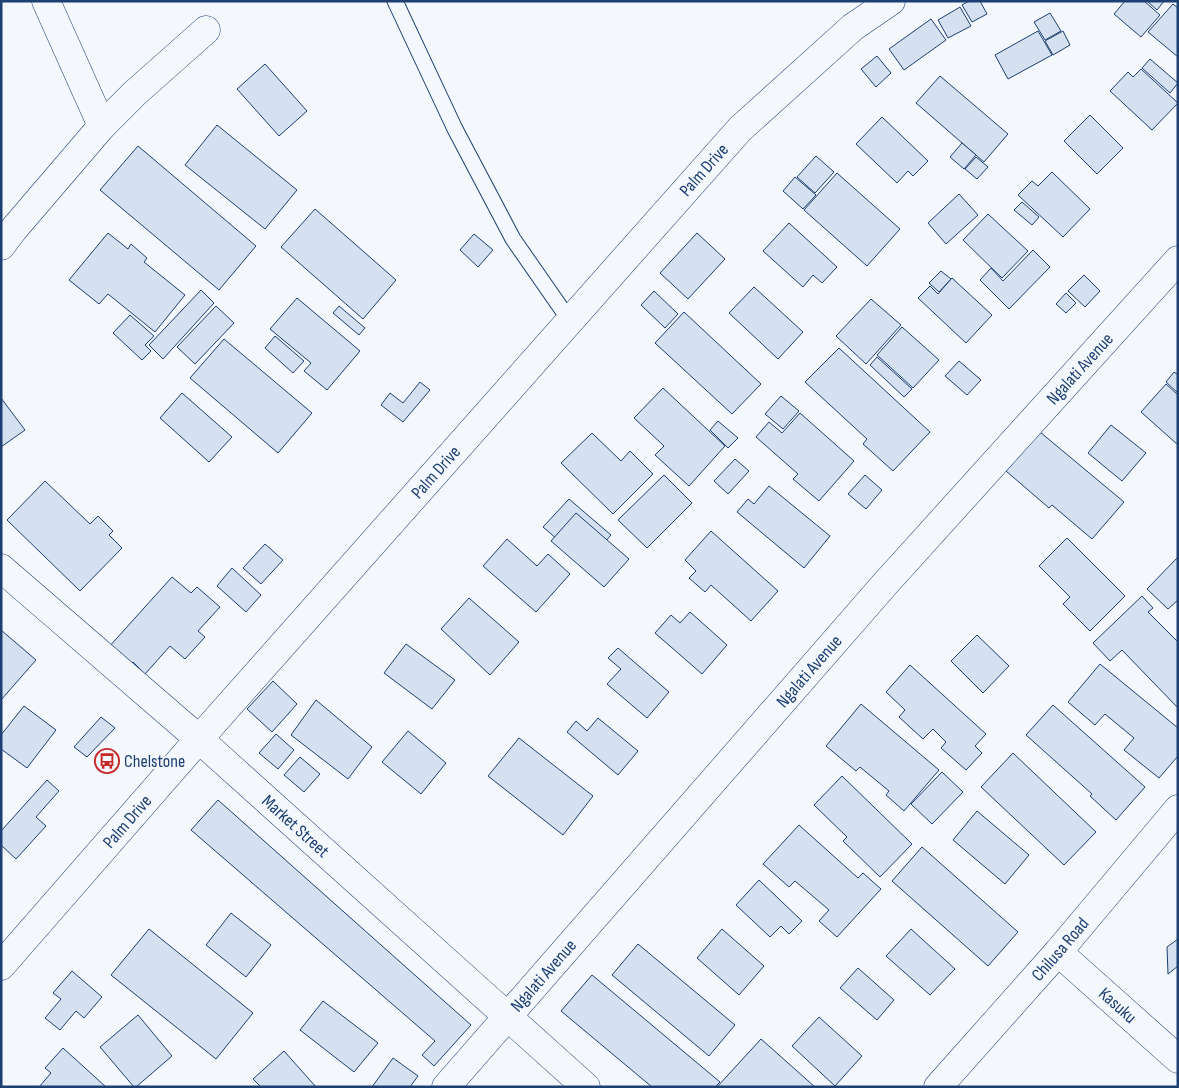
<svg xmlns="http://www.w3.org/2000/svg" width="1179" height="1088" viewBox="0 0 1179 1088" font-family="'Sofia Sans Condensed',sans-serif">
<rect width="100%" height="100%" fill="#f4f7fb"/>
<g fill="#d5e0f0" stroke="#1d3f73">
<path d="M 969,1 L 980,1 L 987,14 L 972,22 L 962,5 Z"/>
<path d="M 1125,1 L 1144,1 L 1160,15 L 1141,37 L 1114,14 Z"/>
<path d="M 1147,1 L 1164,1 L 1157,10 Z"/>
<path d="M 1173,4 L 1178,8 L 1178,57 L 1148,32 Z"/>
<path d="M 960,7 L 971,26 L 948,38 L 938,20 Z"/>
<path d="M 1050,13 L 1061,31 L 1045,40 L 1034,22 Z"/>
<path d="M 931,19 L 946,40 L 904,70 L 889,49 Z"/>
<path d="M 1038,31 L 1052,55 L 1008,79 L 995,55 Z"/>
<path d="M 1063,31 L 1070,45 L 1053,55 L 1045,41 Z"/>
<path d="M 877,56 L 891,73 L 876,87 L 861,69 Z"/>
<path d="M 1150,59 L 1178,83 L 1170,93 L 1142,68 Z"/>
<path d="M 265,64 L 307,111 L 279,136 L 237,89 Z"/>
<path d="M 1141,69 L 1178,103 L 1152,130 L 1110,91 L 1128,72 L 1133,77 Z"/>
<path d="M 940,76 L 1008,134 L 984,162 L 916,103 Z"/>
<path d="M 1090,115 L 1123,148 L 1097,174 L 1064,141 Z"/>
<path d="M 882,117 L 928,161 L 913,176 L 908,171 L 897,183 L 856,144 Z"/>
<path d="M 217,125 L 297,190 L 265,229 L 185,165 Z"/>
<path d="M 962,143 L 976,155 L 964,169 L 950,157 Z"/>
<path d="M 138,146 L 256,246 L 219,290 L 100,190 Z"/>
<path d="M 816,156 L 834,172 L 815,193 L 797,177 Z"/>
<path d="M 976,157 L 988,167 L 977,179 L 965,169 Z"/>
<path d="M 1052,172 L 1090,209 L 1063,237 L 1018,195 L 1032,181 L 1038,186 Z"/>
<path d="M 837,173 L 900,229 L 867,266 L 804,210 Z"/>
<path d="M 795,177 L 816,195 L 803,209 L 783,191 Z"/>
<path d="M 959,194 L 978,215 L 946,244 L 928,223 Z"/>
<path d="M 1022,202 L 1039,217 L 1032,225 L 1014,210 Z"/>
<path d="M 315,209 L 396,280 L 363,319 L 281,247 Z"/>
<path d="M 988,214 L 1028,251 L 1002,278 L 963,240 Z"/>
<path d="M 789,223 L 837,267 L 822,283 L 813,275 L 803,287 L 763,251 Z"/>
<path d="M 108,233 L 128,249 L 131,244 L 147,258 L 144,262 L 185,295 L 155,332 L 108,294 L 99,304 L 69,280 Z"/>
<path d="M 697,233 L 725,259 L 688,299 L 660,273 Z"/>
<path d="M 474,234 L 493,250 L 478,267 L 460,250 Z"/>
<path d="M 1033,250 L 1050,267 L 1009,309 L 980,280 L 991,268 L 1003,281 Z"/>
<path d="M 941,271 L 951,279 L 939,292 L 929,283 Z"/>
<path d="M 1084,275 L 1100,291 L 1085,307 L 1068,291 Z"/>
<path d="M 952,278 L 992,315 L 966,343 L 918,298 L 930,286 L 938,294 Z"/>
<path d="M 754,287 L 803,332 L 778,359 L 729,313 Z"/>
<path d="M 201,290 L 214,303 L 163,359 L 149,345 Z"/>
<path d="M 654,291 L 678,314 L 665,328 L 641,305 Z"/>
<path d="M 1066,293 L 1076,303 L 1066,313 L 1056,304 Z"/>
<path d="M 297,298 L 360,351 L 327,390 L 304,371 L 311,363 L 270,329 Z"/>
<path d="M 871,299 L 901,325 L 866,364 L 836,336 Z"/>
<path d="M 216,306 L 234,323 L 195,364 L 177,347 Z"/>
<path d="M 339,306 L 365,328 L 359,335 L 333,313 Z"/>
<path d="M 684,312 L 761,384 L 732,414 L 655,343 Z"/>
<path d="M 130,315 L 154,336 L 145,345 L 151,351 L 142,360 L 113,333 Z"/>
<path d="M 902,327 L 939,360 L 913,388 L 877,355 Z"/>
<path d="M 275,336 L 304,361 L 293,373 L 265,348 Z"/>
<path d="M 224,339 L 312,413 L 278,453 L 190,378 Z"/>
<path d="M 839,348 L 930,432 L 893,471 L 863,444 L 867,439 L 805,382 Z"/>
<path d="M 877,357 L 912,389 L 904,397 L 870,365 Z"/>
<path d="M 959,361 L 981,380 L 967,395 L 945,376 Z"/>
<path d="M 1174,372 L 1178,375 L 1178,393 L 1166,382 Z"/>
<path d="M 420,382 L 430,390 L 403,422 L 381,405 L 390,393 L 403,403 Z"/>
<path d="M 1166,384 L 1178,395 L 1178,445 L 1141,412 Z"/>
<path d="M 663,388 L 725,446 L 689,486 L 655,455 L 664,446 L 634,418 Z"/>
<path d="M 182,393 L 232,437 L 209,462 L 160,418 Z"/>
<path d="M 781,396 L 799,411 L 783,429 L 765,414 Z"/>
<path d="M 1,398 L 25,430 L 1,447 Z"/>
<path d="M 800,413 L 854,461 L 819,501 L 793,479 L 798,474 L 756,437 L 769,422 L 782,433 Z"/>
<path d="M 718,421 L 738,438 L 728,448 L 710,430 Z"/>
<path d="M 1111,425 L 1146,453 L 1122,481 L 1088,453 Z"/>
<path d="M 1040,432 L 1124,502 L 1092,539 L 1052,505 L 1049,508 L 1006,471 Z"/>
<path d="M 592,433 L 621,461 L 630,451 L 653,474 L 613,514 L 561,463 Z"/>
<path d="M 735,459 L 749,471 L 728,494 L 714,481 Z"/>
<path d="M 664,475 L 692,503 L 647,548 L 618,520 Z"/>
<path d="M 865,475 L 882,490 L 866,509 L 848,494 Z"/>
<path d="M 45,481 L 90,524 L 98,516 L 113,531 L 109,535 L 122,548 L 80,591 L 7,520 Z"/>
<path d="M 769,486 L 830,536 L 804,568 L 737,512 L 748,499 L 754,504 Z"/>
<path d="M 569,499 L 611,535 L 586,564 L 543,527 Z"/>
<path d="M 576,513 L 629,559 L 604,587 L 551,541 Z"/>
<path d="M 711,531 L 778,591 L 751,621 L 711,585 L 705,592 L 689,578 L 696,571 L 685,560 Z"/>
<path d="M 1067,538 L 1125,596 L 1090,631 L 1063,604 L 1070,597 L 1039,566 Z"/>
<path d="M 507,539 L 537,566 L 548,554 L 570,574 L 536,612 L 483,566 Z"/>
<path d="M 265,544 L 283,560 L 261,584 L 243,568 Z"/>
<path d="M 1178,557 L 1178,600 L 1168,609 L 1147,589 Z"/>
<path d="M 232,568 L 261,595 L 246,612 L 217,586 Z"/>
<path d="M 172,577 L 191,593 L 197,587 L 220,607 L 198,631 L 205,637 L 185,659 L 170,646 L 145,674 L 133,662 L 129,666 L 108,648 Z"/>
<path d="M 1142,596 L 1153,608 L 1148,612 L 1178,642 L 1178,708 L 1122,650 L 1110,661 L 1093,643 Z"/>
<path d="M 469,598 L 519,642 L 490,675 L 441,629 Z"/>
<path d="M 690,612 L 727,645 L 702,674 L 655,633 L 671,615 L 680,623 Z"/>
<path d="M 1,630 L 36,660 L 1,700 Z"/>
<path d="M 977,635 L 1009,666 L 983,693 L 951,661 Z"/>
<path d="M 406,644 L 455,680 L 432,709 L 384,673 Z"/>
<path d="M 618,648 L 669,692 L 647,718 L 607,684 L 621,669 L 608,658 Z"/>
<path d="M 1100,664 L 1178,728 L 1178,756 L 1159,778 L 1124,750 L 1134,738 L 1105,714 L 1095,725 L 1068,702 Z"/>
<path d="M 910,665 L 986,734 L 975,746 L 982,753 L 966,770 L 941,748 L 946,742 L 933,729 L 923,739 L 899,717 L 905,710 L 886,692 Z"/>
<path d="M 273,681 L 297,704 L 272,732 L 247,709 Z"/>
<path d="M 316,700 L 372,747 L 348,779 L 291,735 Z"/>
<path d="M 861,704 L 939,770 L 904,811 L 886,795 L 889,791 L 860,767 L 856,771 L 826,746 Z"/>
<path d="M 1053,705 L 1145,787 L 1116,820 L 1090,796 L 1092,794 L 1026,735 Z"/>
<path d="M 24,706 L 56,730 L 27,768 L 1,749 L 1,735 Z"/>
<path d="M 101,717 L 115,728 L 87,757 L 74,747 Z"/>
<path d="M 598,718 L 638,751 L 618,775 L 567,732 L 576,721 L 587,731 Z"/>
<path d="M 408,731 L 446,763 L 421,794 L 382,762 Z"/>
<path d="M 276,734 L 294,750 L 278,769 L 259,753 Z"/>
<path d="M 519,738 L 593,796 L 563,835 L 488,776 Z"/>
<path d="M 1013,753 L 1096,832 L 1064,865 L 981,787 Z"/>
<path d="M 300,757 L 320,774 L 304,792 L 284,775 Z"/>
<path d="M 942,772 L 963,792 L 932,824 L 911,804 Z"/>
<path d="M 842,776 L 912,844 L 880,877 L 843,841 L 847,837 L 814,805 Z"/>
<path d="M 47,780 L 59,791 L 36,817 L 46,826 L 16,859 L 1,845 L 1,831 Z"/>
<path d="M 218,800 L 471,1025 L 434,1066 L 422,1055 L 435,1041 L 191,830 Z"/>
<path d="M 977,811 L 1029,855 L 1005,884 L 953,840 Z"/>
<path d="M 799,825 L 858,878 L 863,873 L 881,889 L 837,937 L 819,921 L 829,910 L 795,881 L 789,887 L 763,864 Z"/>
<path d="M 922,847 L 1018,932 L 988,966 L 892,881 Z"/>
<path d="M 759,880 L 802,921 L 789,934 L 781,926 L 770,937 L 736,905 Z"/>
<path d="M 231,913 L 271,945 L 246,977 L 206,945 Z"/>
<path d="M 149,929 L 253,1013 L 216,1059 L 111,975 Z"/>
<path d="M 722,929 L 764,966 L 739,995 L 697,958 Z"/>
<path d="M 911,929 L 955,969 L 930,995 L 886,956 Z"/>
<path d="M 1178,939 L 1178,966 L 1168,974 L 1167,947 Z"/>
<path d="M 638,944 L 735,1025 L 709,1056 L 612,975 Z"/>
<path d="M 858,968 L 894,1000 L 877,1020 L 840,988 Z"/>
<path d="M 72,971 L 102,997 L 84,1018 L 76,1011 L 60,1030 L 45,1018 L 61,999 L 53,993 Z"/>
<path d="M 592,975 L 720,1082 L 715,1087 L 652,1087 L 561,1011 Z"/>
<path d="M 323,1001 L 378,1043 L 354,1072 L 300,1030 Z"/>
<path d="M 138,1015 L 172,1056 L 136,1087 L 134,1087 L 100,1047 Z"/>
<path d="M 819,1017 L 862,1056 L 835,1086 L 792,1046 Z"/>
<path d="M 761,1039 L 815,1087 L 717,1087 Z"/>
<path d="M 63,1048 L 106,1087 L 39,1087 L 51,1073 L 45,1068 Z"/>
<path d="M 284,1051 L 316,1087 L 261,1087 L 253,1079 Z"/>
<path d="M 393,1058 L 418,1076 L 410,1087 L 372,1087 Z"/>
</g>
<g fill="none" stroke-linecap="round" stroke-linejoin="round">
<defs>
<path id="lane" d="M 395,1 L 455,129 L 513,239 L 570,321"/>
<g id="street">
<path d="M 102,126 L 135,93 L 206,30"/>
<path d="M 1,246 L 13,230 L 102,126 L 46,1"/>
<path d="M 1,568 L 199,739"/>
<path id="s1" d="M 1058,952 L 1178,1059"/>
<path id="s2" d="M 446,1087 L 885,584 L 1178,260"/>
<path id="s3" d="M 938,1087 L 1058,952 L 1178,809"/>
</g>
<g id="secondary">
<path id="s4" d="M 199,739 L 586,1087"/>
<path id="s5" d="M 1,966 L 199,739 L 740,129 L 853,27 L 891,1"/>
</g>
</defs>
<use href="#lane" stroke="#1d3f73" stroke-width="17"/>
<use href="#street" stroke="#1d3f73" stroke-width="29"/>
<use href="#secondary" stroke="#1d3f73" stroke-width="29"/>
<use href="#lane" stroke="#f4f7fb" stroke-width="15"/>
<use href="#street" stroke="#f4f7fb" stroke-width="28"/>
<use href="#secondary" stroke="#f4f7fb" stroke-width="28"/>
</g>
<defs>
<symbol id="bus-ring" viewBox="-11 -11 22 22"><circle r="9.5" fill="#f4f7fb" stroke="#c62828" stroke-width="1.5"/><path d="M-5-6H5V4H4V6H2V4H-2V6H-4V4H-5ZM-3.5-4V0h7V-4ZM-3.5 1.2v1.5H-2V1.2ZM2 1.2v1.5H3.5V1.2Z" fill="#c62828"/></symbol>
</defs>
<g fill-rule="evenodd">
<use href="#bus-ring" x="93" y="747" width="28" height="28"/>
</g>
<g text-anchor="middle" stroke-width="4" stroke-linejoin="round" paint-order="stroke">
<g font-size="18" fill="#1d3f73" stroke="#f4f7fb">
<text dy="6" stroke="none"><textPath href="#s5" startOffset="1062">Palm Drive</textPath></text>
<text dy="6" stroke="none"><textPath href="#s2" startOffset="958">Ngalati Avenue</textPath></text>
<text dy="6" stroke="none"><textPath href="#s5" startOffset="658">Palm Drive</textPath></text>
<text dy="6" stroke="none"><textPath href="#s2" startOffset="552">Ngalati Avenue</textPath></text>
<text dy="6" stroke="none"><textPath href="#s5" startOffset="192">Palm Drive</textPath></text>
<text dy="6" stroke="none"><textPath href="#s4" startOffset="130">Market Street</textPath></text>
<text dy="6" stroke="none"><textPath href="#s3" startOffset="184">Chilusa Road</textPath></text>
<text dy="6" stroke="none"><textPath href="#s2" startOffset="148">Ngalati Avenue</textPath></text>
<text dy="6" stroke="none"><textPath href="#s1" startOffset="80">Kasuku</textPath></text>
</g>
<g font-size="18" fill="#1d3f73" stroke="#f4f7fb" text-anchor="start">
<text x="124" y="767">Chelstone</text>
</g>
</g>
<rect width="1179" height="1088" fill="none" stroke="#1d3f73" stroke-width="5"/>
</svg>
